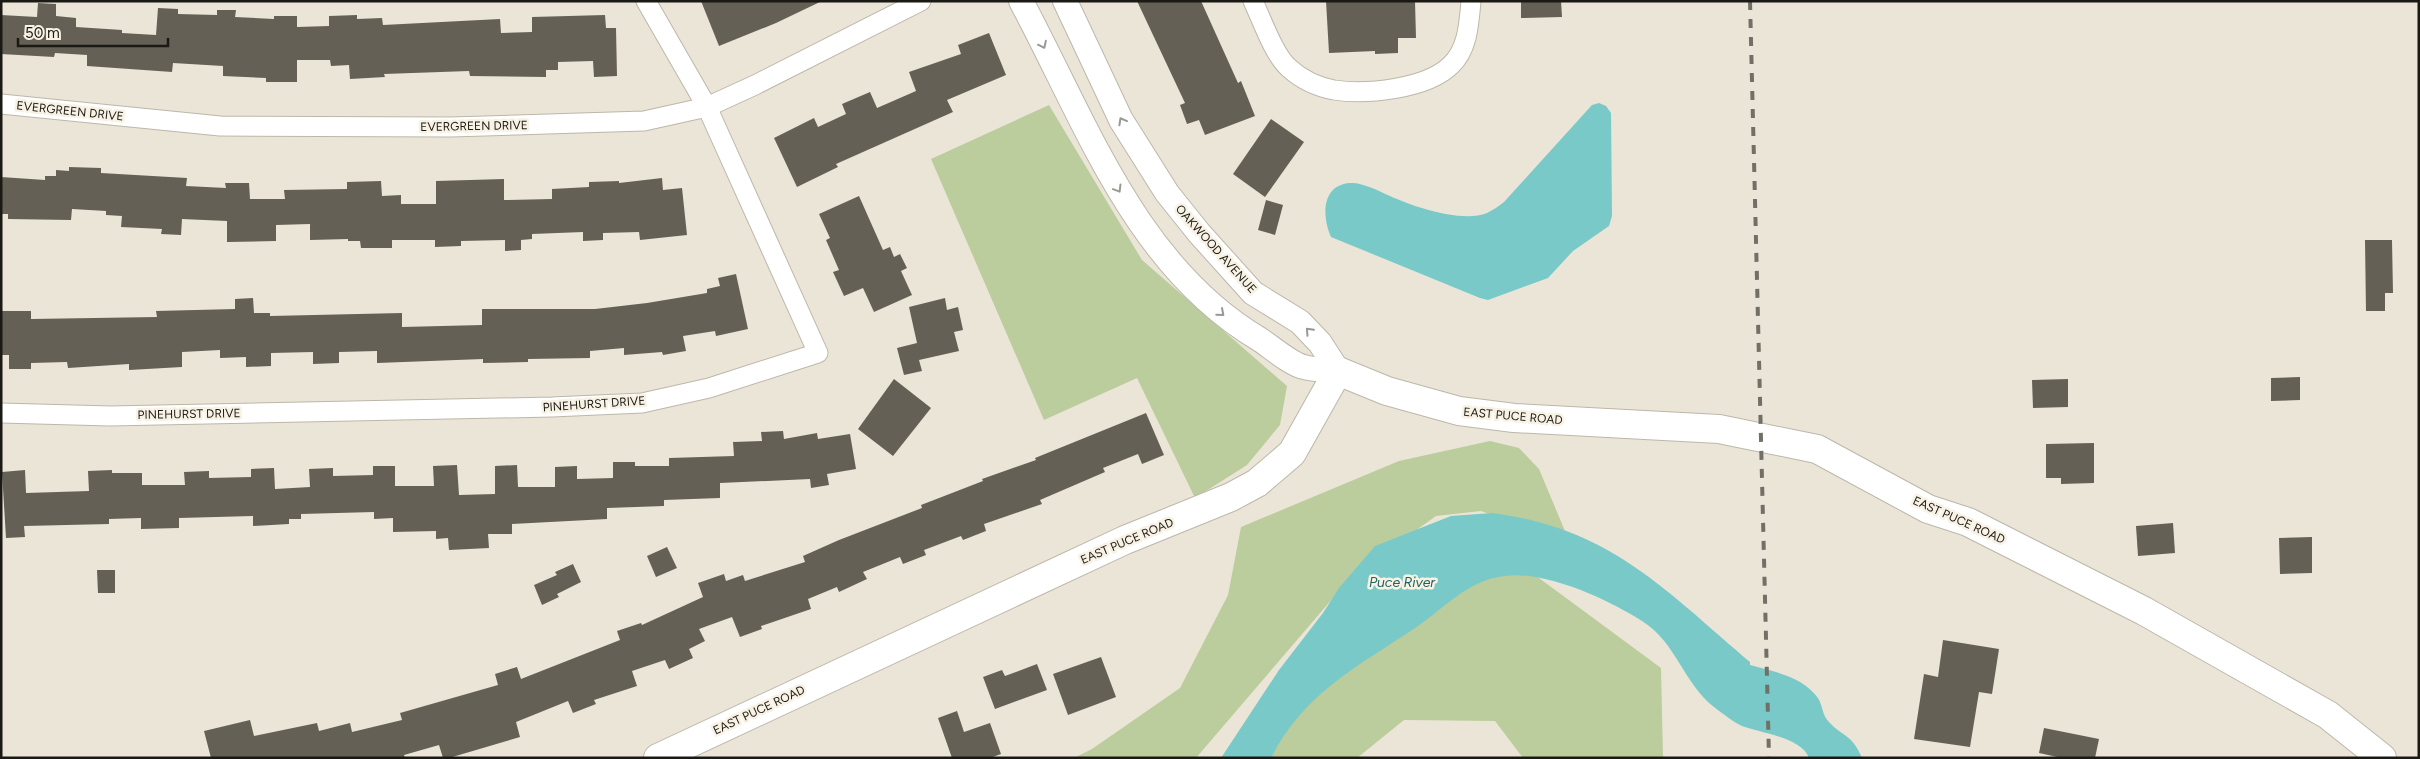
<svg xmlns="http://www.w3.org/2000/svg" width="2420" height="759" viewBox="0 0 2420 759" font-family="Figtree,sans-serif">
<rect width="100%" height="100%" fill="#ebe5d8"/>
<g fill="#bbcd9c">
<path d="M 1049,105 L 1142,260 L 1287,386 L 1280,425 L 1247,465 L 1195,498 L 1137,378 L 1044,420 L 931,159 Z"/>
<path d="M 1490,441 L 1519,448 L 1539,469 L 1570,543 L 1481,511 L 1436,516 L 1351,577 L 1196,758 L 1074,758 L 1092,749 L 1180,688 L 1228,595 L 1241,527 L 1399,461 Z"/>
<path d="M 1509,556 L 1661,668 L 1663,758 L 1523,758 L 1495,721 L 1404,720 L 1357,758 L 1256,758 L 1281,717 Z"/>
</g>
<g fill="#79c9c9">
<path d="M 1599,103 L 1606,106 L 1611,113 L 1612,216 L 1609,226 L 1573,251 L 1548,278 L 1488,300 L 1480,298 L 1331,237 C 1322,217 1321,185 1350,183 C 1362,182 1379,191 1390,196 C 1414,207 1462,223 1487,213 C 1493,210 1499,206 1504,202 L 1592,105 Z"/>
<path d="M 1492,513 C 1610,528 1665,590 1750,662 L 1750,665 C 1775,672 1802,676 1818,698 C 1823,706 1822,715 1829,722 C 1844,738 1852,734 1862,758 L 1809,758 C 1801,737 1760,733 1742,726 C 1733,722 1722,713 1714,707 C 1684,684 1676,642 1642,621 C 1609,600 1545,570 1504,576 C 1466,581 1445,608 1415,628 C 1357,667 1304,693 1271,758 L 1221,758 L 1279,670 L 1323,613 L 1339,588 L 1375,546 L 1451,516 Z"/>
</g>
<g fill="#656055">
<path d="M 701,1 L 822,1 L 776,23 L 719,46 Z"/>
<path d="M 1137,1 L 1201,1 L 1238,83 L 1241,81 L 1255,116 L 1205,135 L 1199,120 L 1187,124 L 1180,105 L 1185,103 Z"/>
<path d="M 1326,1 L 1415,1 L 1416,38 L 1398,38 L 1398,53 L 1375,54 L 1375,51 L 1329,53 Z"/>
<path d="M 1521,1 L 1561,1 L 1562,17 L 1521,18 Z"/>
<path d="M 38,3 L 56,4 L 56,16 L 76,18 L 76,27 L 122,30 L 122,33 L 156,35 L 158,8 L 178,9 L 178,14 L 217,15 L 217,10 L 236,10 L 235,17 L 274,19 L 274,16 L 297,16 L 297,27 L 329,26 L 329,16 L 357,15 L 357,19 L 382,18 L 383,25 L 500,19 L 501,33 L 532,32 L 532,17 L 605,15 L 606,28 L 616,28 L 617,76 L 594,77 L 593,61 L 558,62 L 558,70 L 546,70 L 546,77 L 470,76 L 469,71 L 384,74 L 385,77 L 350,79 L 349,65 L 331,66 L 330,60 L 297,60 L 297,82 L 266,82 L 266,78 L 223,76 L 223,66 L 173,63 L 172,72 L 87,66 L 87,55 L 55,53 L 54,57 L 1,54 L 1,15 L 37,17 Z"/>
<path d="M 989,33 L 1006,75 L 947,100 L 953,112 L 836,164 L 838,167 L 797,187 L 774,138 L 814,118 L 818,127 L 846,114 L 842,104 L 870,92 L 877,108 L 916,91 L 909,72 L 961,54 L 958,45 Z"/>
<path d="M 1271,119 L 1304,142 L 1265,197 L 1233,174 Z"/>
<path d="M 69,167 L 101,168 L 101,173 L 187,178 L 186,186 L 226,188 L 225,183 L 249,183 L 250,199 L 285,199 L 284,190 L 347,189 L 347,182 L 381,181 L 382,196 L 401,195 L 401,204 L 436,204 L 436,181 L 504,179 L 504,200 L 552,199 L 552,189 L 589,187 L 589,182 L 619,181 L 619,183 L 662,178 L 663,190 L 682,188 L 687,235 L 640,240 L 639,232 L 603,233 L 603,240 L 583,241 L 583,232 L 532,234 L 532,239 L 521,240 L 521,250 L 505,251 L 505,240 L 461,241 L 461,246 L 435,247 L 435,240 L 392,240 L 392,248 L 361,248 L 360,241 L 348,241 L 348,239 L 310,240 L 310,224 L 276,225 L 276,241 L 227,242 L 227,221 L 182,219 L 181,235 L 161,234 L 162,229 L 121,227 L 122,216 L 106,215 L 106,211 L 72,209 L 71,220 L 8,219 L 8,214 L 1,214 L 1,177 L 45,180 L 45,176 L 56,176 L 56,170 L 69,171 Z"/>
<path d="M 859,196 L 883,250 L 890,247 L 894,257 L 900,254 L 907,268 L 901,271 L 912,295 L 874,312 L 863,288 L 844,296 L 833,272 L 839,270 L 826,240 L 830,238 L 819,214 Z"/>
<path d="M 1266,200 L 1283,205 L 1275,235 L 1258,230 Z"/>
<path d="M 2365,240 L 2392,240 L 2393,293 L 2385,293 L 2385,311 L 2366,311 Z"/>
<path d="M 736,274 L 748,329 L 716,336 L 715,331 L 683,336 L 686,351 L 663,355 L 662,352 L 624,355 L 624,348 L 590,351 L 590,358 L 528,359 L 528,362 L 483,363 L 483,359 L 377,363 L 377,351 L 339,352 L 339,363 L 313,364 L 313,352 L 271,353 L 271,366 L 246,367 L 246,357 L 220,358 L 220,350 L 182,352 L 182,367 L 129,370 L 129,364 L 68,368 L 67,362 L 31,363 L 31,369 L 9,369 L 9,355 L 1,355 L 1,311 L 31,311 L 31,319 L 157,317 L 156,311 L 235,309 L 235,299 L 253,298 L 254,313 L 270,313 L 270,316 L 402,313 L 402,327 L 482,325 L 482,309 L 595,309 L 647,303 L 707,293 L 707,289 L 720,286 L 718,278 Z"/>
<path d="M 945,298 L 947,310 L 958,307 L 963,330 L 954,332 L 959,351 L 919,360 L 922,371 L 904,375 L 897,348 L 917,343 L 909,307 Z"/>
<path d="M 2300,377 L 2300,400 L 2271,401 L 2271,378 Z"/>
<path d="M 894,379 L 931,408 L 893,456 L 858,429 Z"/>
<path d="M 2068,379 L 2068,407 L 2033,408 L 2032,380 Z"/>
<path d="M 1146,413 L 1164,455 L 1142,464 L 1138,454 L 1103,468 L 1105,472 L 1040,500 L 1042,504 L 984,524 L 986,531 L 963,540 L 961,536 L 924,550 L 926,555 L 903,564 L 900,557 L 863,572 L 867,579 L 839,592 L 837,587 L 808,599 L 811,609 L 761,626 L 762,629 L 740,637 L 732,617 L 699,629 L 705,641 L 689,649 L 693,658 L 669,669 L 665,660 L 632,671 L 637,686 L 594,700 L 596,704 L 573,713 L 568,701 L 516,722 L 520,737 L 449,758 L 443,758 L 439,745 L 404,755 L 405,758 L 211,758 L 204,731 L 250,720 L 254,736 L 317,723 L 319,731 L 350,723 L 352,732 L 402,720 L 400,713 L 498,685 L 495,674 L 517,667 L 521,679 L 620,640 L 617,631 L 641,623 L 642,625 L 703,597 L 698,583 L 724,574 L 726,581 L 743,575 L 745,581 L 805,562 L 803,556 L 839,540 L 922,508 L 921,505 L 983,481 L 982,479 L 1036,460 L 1035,458 Z"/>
<path d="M 783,431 L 784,439 L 817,433 L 818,439 L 850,434 L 856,469 L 827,474 L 829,485 L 811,488 L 810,479 L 720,483 L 720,498 L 664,500 L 664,506 L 607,508 L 607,519 L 512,524 L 512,534 L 488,534 L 489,548 L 449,550 L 448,538 L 436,539 L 436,531 L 393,532 L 393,518 L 374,519 L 374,512 L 301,514 L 301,519 L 289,519 L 289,524 L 253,526 L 253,516 L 179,518 L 179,528 L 141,529 L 141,518 L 109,519 L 109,524 L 24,526 L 25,537 L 6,538 L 2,472 L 25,470 L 26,493 L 89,491 L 88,471 L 112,470 L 112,473 L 142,473 L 142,485 L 185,485 L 184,472 L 209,471 L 209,478 L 251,477 L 251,469 L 274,468 L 275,489 L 310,487 L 309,469 L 333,468 L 333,476 L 373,475 L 373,466 L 395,466 L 395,486 L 434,486 L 433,466 L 457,465 L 459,495 L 495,494 L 495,466 L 517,465 L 518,487 L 555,487 L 555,467 L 577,466 L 577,479 L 613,478 L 613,462 L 635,462 L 635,466 L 669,466 L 669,458 L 734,456 L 733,442 L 762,441 L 761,432 Z"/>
<path d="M 2094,443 L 2094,483 L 2061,484 L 2061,478 L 2046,478 L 2046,444 Z"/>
<path d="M 2173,523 L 2175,553 L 2138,556 L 2136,526 Z"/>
<path d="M 2312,537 L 2312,573 L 2280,574 L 2279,538 Z"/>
<path d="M 667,547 L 677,568 L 656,577 L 647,556 Z"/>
<path d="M 573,564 L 581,582 L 557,594 L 559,597 L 542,605 L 534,585 L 557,575 L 555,572 Z"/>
<path d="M 97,570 L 115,570 L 115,593 L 98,593 Z"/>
<path d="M 1943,640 L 1999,649 L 1992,694 L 1979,692 L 1970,747 L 1914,739 L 1924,674 L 1938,677 Z"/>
<path d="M 1101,657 L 1116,697 L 1068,715 L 1053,674 Z"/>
<path d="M 1037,664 L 1047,690 L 995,709 L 983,677 L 1002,670 L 1005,676 Z"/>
<path d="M 957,711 L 964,732 L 990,723 L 1001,754 L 990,758 L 952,758 L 938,718 Z"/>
<path d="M 2044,728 L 2099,739 L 2095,758 L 2062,758 L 2039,753 Z"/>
</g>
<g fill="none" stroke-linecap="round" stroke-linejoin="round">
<defs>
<g id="minor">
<path d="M 1253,1 C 1262,20 1274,55 1289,68 C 1301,79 1318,87 1334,90 C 1366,95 1427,89 1451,65 C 1468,49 1469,23 1471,1"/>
<path d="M 1,104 L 220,126 L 451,127 L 644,121 L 707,107 L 755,85 L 921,1"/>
<path d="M 1,413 L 110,416 L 552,407 L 642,403 L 709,388 L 818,353 L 707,107 L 646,1"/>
</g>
<g id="tertiary">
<path d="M 1021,1 C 1086,122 1135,265 1259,339 C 1270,346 1292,365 1304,367 C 1315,370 1327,370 1338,371"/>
<path d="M 1065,1 L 1121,120 L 1167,193 L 1199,233 L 1253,293 L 1300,322 L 1320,343 L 1338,371"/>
</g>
<path id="secondary" d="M 658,758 L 1125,540 L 1231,497 L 1257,483 L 1292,453 L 1338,371 L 1387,391 L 1459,411 L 1514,418 L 1719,429 L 1817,449 L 1928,509 L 1968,522 L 2144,611 L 2328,715 L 2382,758"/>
</defs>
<use href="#minor" stroke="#bdb7aa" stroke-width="21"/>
<use href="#tertiary" stroke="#bdb7aa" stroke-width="26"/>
<use href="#secondary" stroke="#bdb7aa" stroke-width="30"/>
<use href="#minor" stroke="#fff" stroke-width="19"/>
<use href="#tertiary" stroke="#fff" stroke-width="24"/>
<use href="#secondary" stroke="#fff" stroke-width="28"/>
<path stroke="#726f66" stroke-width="4" stroke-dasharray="9 9" stroke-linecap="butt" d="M 1750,1 L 1769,758"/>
</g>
<defs><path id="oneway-chevron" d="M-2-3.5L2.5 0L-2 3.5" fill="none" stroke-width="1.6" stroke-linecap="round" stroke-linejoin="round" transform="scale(1.25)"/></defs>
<g stroke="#989895">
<use href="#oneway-chevron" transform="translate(1043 45) rotate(64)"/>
<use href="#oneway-chevron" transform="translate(1122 121) rotate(-119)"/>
<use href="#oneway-chevron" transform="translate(1118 189) rotate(59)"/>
<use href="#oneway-chevron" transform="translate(1221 313) rotate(41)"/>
<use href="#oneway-chevron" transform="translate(1309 331) rotate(-133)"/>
</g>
<g text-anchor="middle" stroke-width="5" stroke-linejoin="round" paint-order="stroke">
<g font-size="12" fill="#1b1914" stroke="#f8f2e5">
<text transform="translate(70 111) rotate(6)" y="4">EVERGREEN DRIVE</text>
<text transform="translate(474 126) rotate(-1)" y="4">EVERGREEN DRIVE</text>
<text transform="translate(1216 249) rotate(48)" y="4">OAKWOOD AVENUE</text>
<text transform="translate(594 404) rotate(-4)" y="4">PINEHURST DRIVE</text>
<text transform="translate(189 414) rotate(-1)" y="4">PINEHURST DRIVE</text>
<text transform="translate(1513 416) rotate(5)" y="4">EAST PUCE ROAD</text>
<text transform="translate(1959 520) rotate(24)" y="4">EAST PUCE ROAD</text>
<text transform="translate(1127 541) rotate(-23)" y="4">EAST PUCE ROAD</text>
<text transform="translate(759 710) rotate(-25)" y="4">EAST PUCE ROAD</text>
</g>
<g font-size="14" font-style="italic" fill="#1e6161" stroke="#f8f2e5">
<text x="1402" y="587">Puce River</text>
</g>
</g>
<rect width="2420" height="759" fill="none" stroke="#1b1914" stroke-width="5"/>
<path d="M18 38v8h150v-8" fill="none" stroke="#1b1914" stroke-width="2.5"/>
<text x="25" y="38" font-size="15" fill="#1b1914" stroke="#f8f2e5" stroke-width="4" paint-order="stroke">50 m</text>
</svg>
